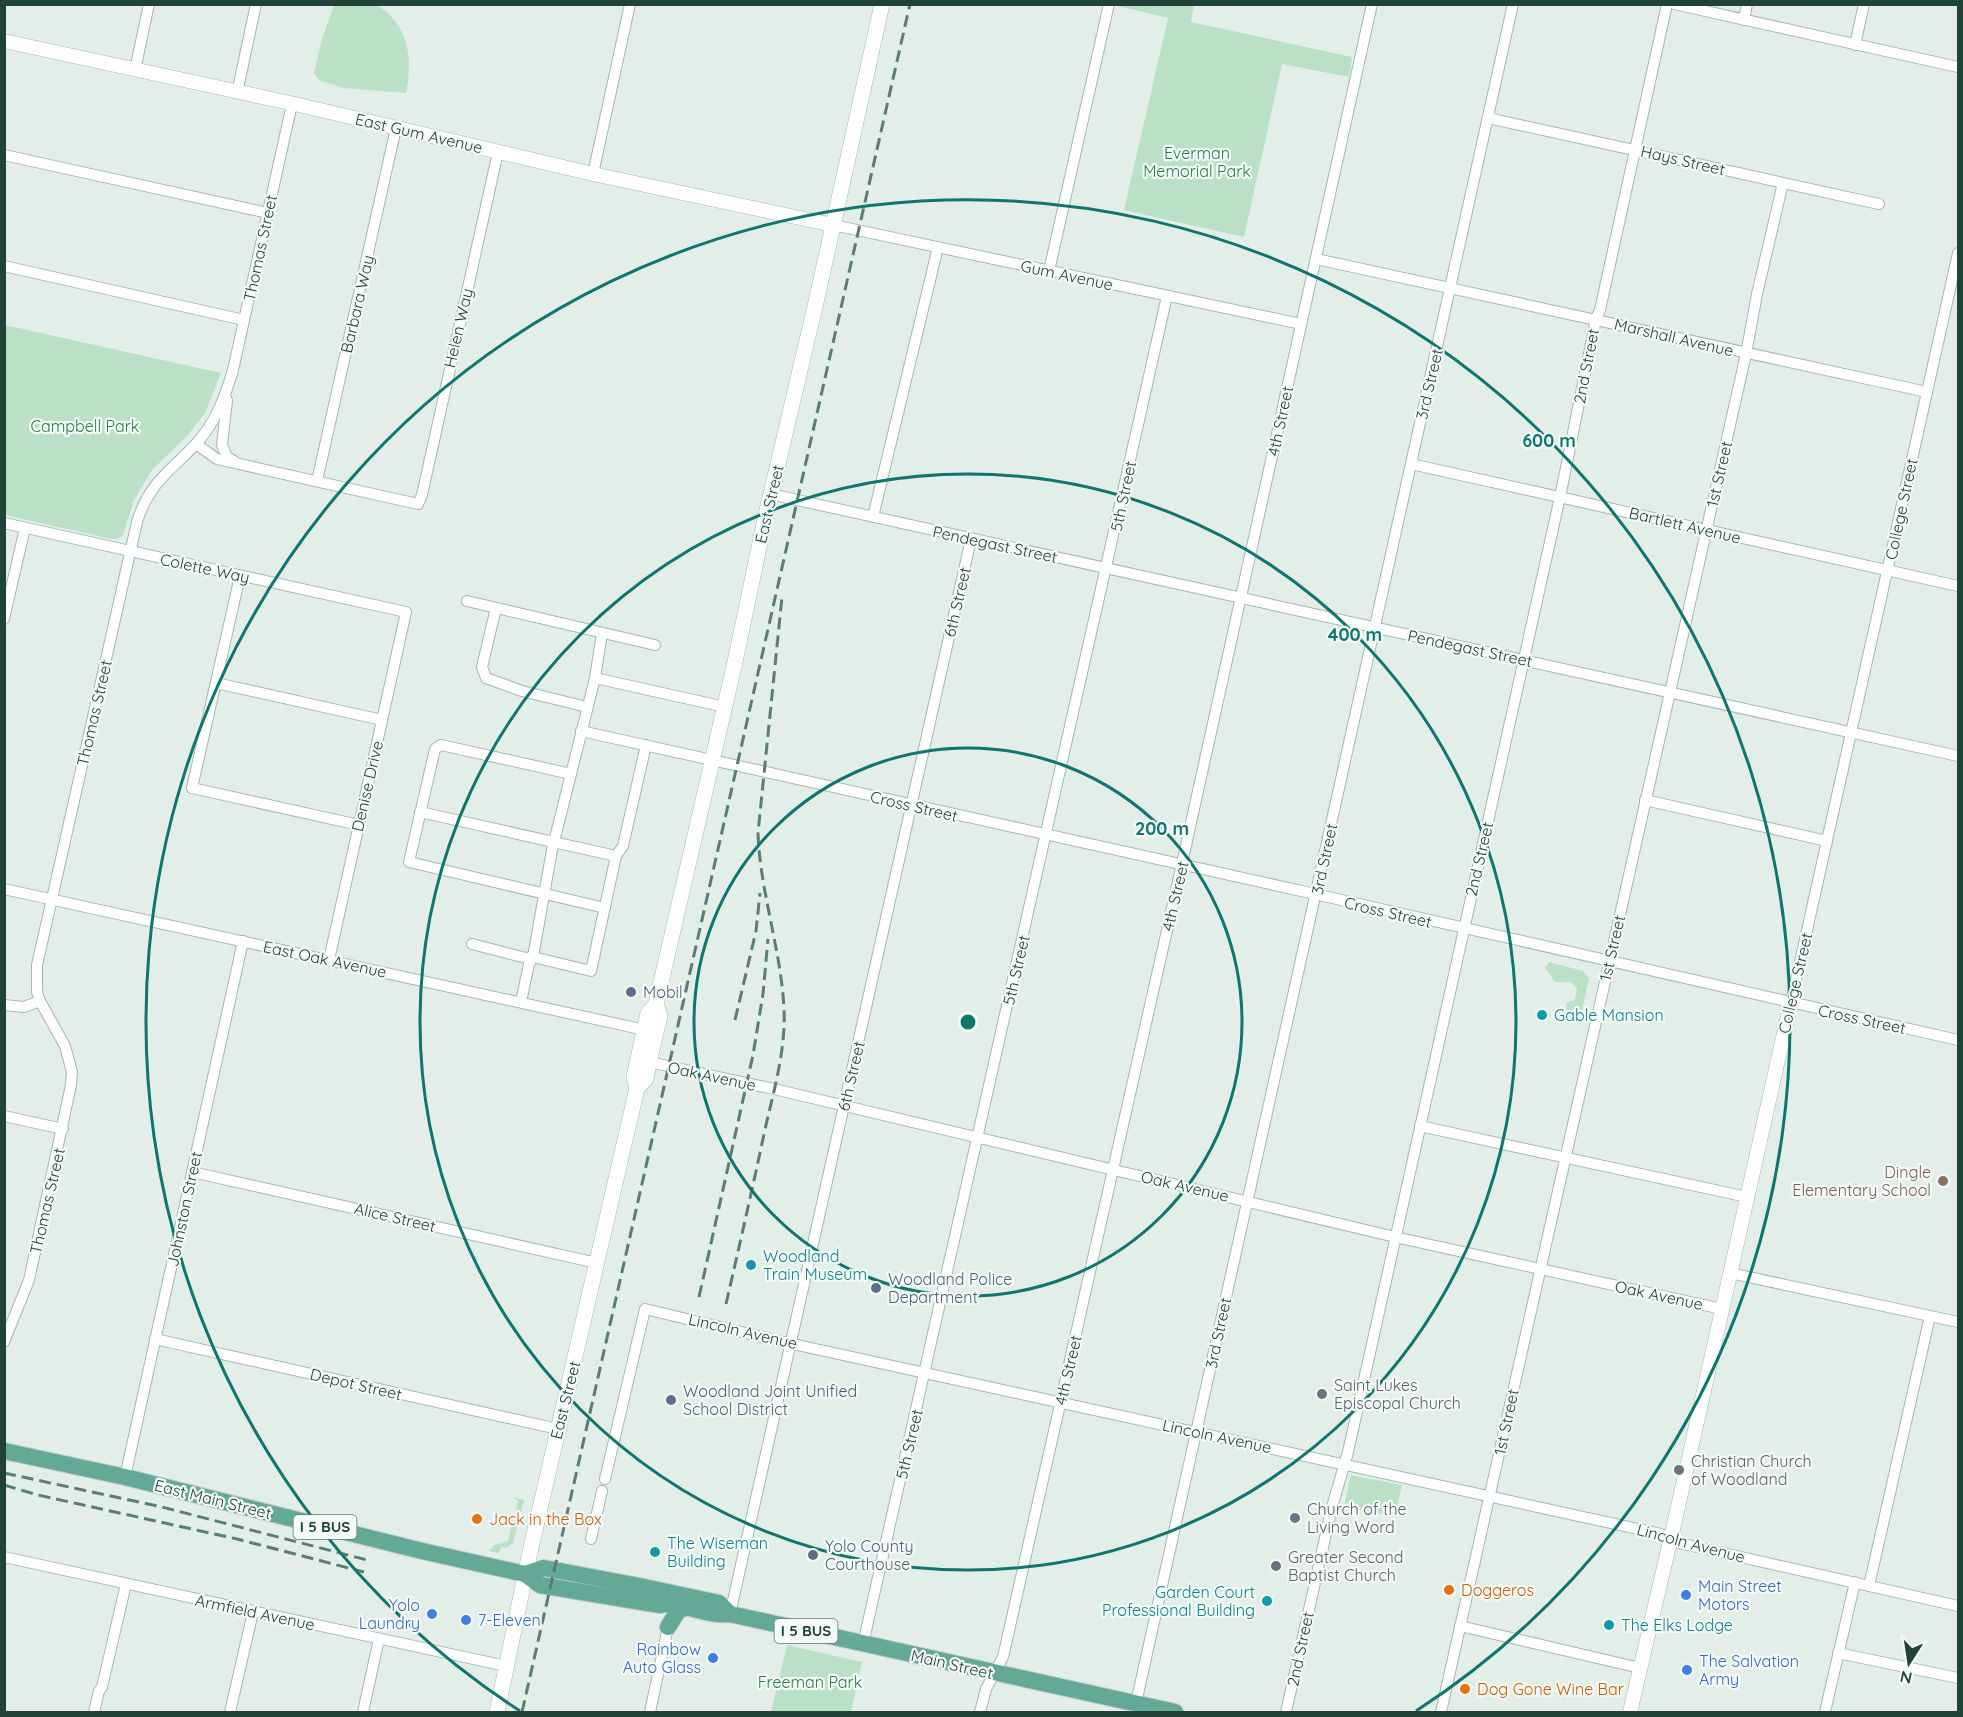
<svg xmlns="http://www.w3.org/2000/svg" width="1963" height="1717" viewBox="0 0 1963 1717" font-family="Quicksand,sans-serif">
<rect width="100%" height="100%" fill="#e3eee9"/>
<g fill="#bae1c5">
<path d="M 334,5 L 377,5 C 409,25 413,59 406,93 L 343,88 L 319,80 L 314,73 L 322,39 Z"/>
<path d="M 1118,5 L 1194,5 L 1191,22 L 1352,57 L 1349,77 L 1282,64 L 1244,237 L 1124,210 L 1168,18 L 1118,6 Z"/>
<path d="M 5,325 L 221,373 L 205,413 L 188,435 L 152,470 L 134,500 L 123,535 L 117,539 L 111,539 L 5,515 Z"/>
<path d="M 1549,962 L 1583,971 L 1589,978 L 1581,1015 L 1577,1018 L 1567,1014 L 1566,1003 L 1575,1000 L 1577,988 L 1570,982 L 1555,982 L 1545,968 Z"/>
<path d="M 1351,1475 L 1402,1485 L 1395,1517 L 1344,1506 Z"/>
<path d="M 512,1497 L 524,1500 L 513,1543 L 506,1548 L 502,1547 L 498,1553 L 489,1551 L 494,1545 L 508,1541 L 518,1501 Z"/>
<path d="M 787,1645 L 862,1662 L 851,1712 L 771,1712 Z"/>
</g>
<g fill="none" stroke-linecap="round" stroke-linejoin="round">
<defs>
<g id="minor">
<path d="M 1674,4 L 1958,67"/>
<path d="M 1744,20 L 1747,4"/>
<path d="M 1855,45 L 1864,4"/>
<path d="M 135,70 L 149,4"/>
<path d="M 237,93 L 256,4"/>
<path d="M 1488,118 L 1879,204"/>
<path d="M 4,155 L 268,213"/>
<path d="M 593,174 L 630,4"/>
<path d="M 833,225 L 1301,324"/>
<path d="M 1316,259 L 1927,392"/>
<path d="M 4,266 L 244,320"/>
<path d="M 1049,271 L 1109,4"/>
<path d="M 227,400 L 222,445 L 227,457 L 234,461"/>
<path d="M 196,444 L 217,459 L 418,504 L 422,495 L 498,152"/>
<path d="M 1411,464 L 1958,586"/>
<path d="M 317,481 L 396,128"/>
<path d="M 770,494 L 1958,756"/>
<path d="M 873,517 L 938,247"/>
<path d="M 4,523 L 406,612 L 329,960"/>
<path d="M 240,576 L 192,788 L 359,825"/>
<path d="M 467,601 L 655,645"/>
<path d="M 496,608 L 482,667 L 486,678 L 522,691 L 587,707"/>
<path d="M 4,619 L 25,528"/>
<path d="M 595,678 L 725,707"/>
<path d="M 216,683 L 382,720"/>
<path d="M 581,731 L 1306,892 L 1958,1040"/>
<path d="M 571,774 L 441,745 L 435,749 L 409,862 L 605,908"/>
<path d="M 1645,800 L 1827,841"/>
<path d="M 420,812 L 616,856"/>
<path d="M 4,889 L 645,1030"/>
<path d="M 472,944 L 526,958 L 533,957 L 591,971 L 616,856 L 623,846 L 646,745"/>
<path d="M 521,1002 L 529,964 L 533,957 L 552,850 L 595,678 L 602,633"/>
<path d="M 1791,1002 L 1958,253"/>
<path d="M 4,1005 L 24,1007 L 40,1001"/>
<path d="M 649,1062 L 774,1089 L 1395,1237 L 1722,1309"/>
<path d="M 4,1116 L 63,1129"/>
<path d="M 1420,1126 L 1747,1197"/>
<path d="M 192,1172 L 597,1263"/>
<path d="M 1730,1273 L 1958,1322"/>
<path d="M 155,1339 L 558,1429"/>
<path d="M 4,1342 L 29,1280 L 71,1085 L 72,1072 L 65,1046 L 40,1001 L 37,992 L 37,965 L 137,522 C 149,483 169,472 195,445 C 215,424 225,397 233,370 L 292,104"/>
<path d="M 125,1477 L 243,941"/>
<path d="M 605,1479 L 645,1309 L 779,1341 L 1661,1534 L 1679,1543 L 1958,1606"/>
<path d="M 591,1539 L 602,1491"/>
<path d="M 4,1557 L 506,1666"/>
<path d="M 1869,1586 L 1930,1316"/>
<path d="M 730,1614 L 971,539"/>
<path d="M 1460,1626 L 1640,1668"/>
<path d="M 863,1644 L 1167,296"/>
<path d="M 1838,1653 L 1958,1678"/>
<path d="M 94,1712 L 99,1691 L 102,1687 L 126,1584"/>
<path d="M 230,1712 L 253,1612"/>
<path d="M 363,1712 L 379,1639"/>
<path d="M 650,1712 L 668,1627"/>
<path d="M 980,1712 L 986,1689 L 1003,1657 L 1179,877 L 1372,4"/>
<path d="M 1134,1712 L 1513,4"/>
<path d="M 1286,1712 L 1332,1507 L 1348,1452 L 1560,497 L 1596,319 L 1600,310 L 1667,4"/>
<path d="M 1441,1712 L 1746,354 L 1757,294 L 1783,183"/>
<path d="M 1825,1712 L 1855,1582"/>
</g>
<g id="tertiary">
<path d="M 4,41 L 299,105 L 593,174 L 833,225"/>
<path d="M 1630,1712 L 1673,1529 L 1791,1002"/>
</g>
<g id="secondary">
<path d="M 637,1088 L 646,1079 L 649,1062 L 660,1016 L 656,1004"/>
<path d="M 497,1712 L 530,1552 L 637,1088 L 634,1077 L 648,1013 L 656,1004 L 735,662 L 765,519 L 817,298 L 882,4"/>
</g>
<g id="primary">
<path d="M 4,1451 L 125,1477 L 422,1551 L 525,1574 L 540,1585 L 660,1605 C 680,1600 704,1617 730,1614 L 1175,1712"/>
<path d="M 525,1574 L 544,1568 L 639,1586 L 719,1603 L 730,1614"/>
<path d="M 668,1627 L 678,1611 L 685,1608"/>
</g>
</defs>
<use href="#minor" stroke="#a5b7b1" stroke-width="12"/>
<use href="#tertiary" stroke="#a5b7b1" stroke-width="15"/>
<use href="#secondary" stroke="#a0bbb2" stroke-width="16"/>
<use href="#primary" stroke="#c1cac8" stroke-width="18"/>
<use href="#minor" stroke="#fff" stroke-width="10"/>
<use href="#tertiary" stroke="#fff" stroke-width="14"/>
<use href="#secondary" stroke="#fff" stroke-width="15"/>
<use href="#primary" stroke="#64a896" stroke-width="16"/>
<g stroke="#5b7d74" stroke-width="3" stroke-dasharray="12 6" stroke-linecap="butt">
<path d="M 735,1020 L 756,931 L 760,893"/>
<path d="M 699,1297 L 753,1055 L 763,994 L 768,939"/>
<path d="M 726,1304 C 739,1247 752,1191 764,1134 C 773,1093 786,1051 784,1009 C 781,949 760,892 758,833 L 782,597"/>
<path d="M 4,1473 L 162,1507 L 367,1560"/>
<path d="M 4,1485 L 38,1495 L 237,1539 L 364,1572"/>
<path d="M 522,1712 L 910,4"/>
</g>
</g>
<g fill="none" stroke="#0f766e" stroke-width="3">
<circle cx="968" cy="1022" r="274"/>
<circle cx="968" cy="1022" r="548"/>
<path d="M520 1711A822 822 0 1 1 1416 1711"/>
</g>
<g fill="#5c6f8a" stroke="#f4faf7" stroke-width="2">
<circle cx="631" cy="992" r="6"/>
<circle cx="876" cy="1288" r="6"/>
<circle cx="671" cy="1400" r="6"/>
<circle cx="813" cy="1555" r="6"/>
</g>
<g fill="#0f9aa8" stroke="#f4faf7" stroke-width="2">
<circle cx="1542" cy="1015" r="6"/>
<circle cx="751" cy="1265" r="6"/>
<circle cx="655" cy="1552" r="6"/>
<circle cx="1267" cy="1601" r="6"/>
<circle cx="1609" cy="1625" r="6"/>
</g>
<circle fill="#8d6e63" stroke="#f4faf7" stroke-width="2" cx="1943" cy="1181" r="6"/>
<g fill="#6b7280" stroke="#f4faf7" stroke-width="2">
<circle cx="1322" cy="1394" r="6"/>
<circle cx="1679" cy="1470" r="6"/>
<circle cx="1295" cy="1518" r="6"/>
<circle cx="1276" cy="1566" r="6"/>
</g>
<g fill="#e8710a" stroke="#f4faf7" stroke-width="2">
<circle cx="477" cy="1519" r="6"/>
<circle cx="1449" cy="1590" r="6"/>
<circle cx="1465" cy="1689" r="6"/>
</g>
<g fill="#3f7fe0" stroke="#f4faf7" stroke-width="2">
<circle cx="1686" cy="1595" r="6"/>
<circle cx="432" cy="1614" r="6"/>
<circle cx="466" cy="1620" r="6"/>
<circle cx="713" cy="1658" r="6"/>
<circle cx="1687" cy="1670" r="6"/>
</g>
<g text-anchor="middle" stroke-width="4.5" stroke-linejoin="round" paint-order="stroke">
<g fill="#f4faf7" stroke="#607972" stroke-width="1.5">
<rect x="293.5" y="1515" width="63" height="24" rx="4.5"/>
<rect x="774.5" y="1619" width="63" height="24" rx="4.5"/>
</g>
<g font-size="15" font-weight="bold" fill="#214239">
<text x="325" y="1532">I 5 BUS</text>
<text x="806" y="1636">I 5 BUS</text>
</g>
<g font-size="16" fill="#214239" stroke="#f4faf7">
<text transform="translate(419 133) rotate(13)" y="6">East Gum Avenue</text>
<text transform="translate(1683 160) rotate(13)" y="6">Hays Street</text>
<text transform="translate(260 248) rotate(-78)" y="6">Thomas Street</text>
<text transform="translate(1067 275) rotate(12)" y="6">Gum Avenue</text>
<text transform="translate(357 304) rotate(-77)" y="6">Barbara Way</text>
<text transform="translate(458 328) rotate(-77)" y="6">Helen Way</text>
<text transform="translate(1674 337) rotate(13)" y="6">Marshall Avenue</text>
<text transform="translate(1586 366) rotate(-79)" y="6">2nd Street</text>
<text transform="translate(1429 384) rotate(-77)" y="6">3rd Street</text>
<text transform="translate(1280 421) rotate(-78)" y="6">4th Street</text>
<text transform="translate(1719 474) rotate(-77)" y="6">1st Street</text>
<text transform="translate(1123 496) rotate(-78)" y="6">5th Street</text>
<text transform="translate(769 504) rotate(-77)" y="6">East Street</text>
<text transform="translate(1901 509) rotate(-78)" y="6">College Street</text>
<text transform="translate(1685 525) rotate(13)" y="6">Bartlett Avenue</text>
<text transform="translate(995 544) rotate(12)" y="6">Pendegast Street</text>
<text transform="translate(205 568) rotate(12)" y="6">Colette Way</text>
<text transform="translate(957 602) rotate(-77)" y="6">6th Street</text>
<text transform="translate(1470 648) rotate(12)" y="6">Pendegast Street</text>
<text transform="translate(94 713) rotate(-77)" y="6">Thomas Street</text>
<text transform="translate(367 786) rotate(-77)" y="6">Denise Drive</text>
<text transform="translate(914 806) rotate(13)" y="6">Cross Street</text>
<text transform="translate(1324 859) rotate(-78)" y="6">3rd Street</text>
<text transform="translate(1479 859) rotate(-77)" y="6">2nd Street</text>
<text transform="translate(1175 896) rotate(-77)" y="6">4th Street</text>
<text transform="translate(1388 912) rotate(13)" y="6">Cross Street</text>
<text transform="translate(1612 948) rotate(-77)" y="6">1st Street</text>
<text transform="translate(325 959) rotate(12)" y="6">East Oak Avenue</text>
<text transform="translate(1016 970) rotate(-77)" y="6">5th Street</text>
<text transform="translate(1795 983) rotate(-77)" y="6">College Street</text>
<text transform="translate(1862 1019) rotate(12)" y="6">Cross Street</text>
<text transform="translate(712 1076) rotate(12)" y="6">Oak Avenue</text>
<text transform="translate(851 1076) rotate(-77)" y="6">6th Street</text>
<text transform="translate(1185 1186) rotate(13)" y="6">Oak Avenue</text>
<text transform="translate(47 1201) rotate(-77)" y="6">Thomas Street</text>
<text transform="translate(184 1209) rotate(-78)" y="6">Johnston Street</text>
<text transform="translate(395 1217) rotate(13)" y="6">Alice Street</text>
<text transform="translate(1659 1295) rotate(12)" y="6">Oak Avenue</text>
<text transform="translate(743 1331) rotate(13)" y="6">Lincoln Avenue</text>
<text transform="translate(1218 1333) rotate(-78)" y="6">3rd Street</text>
<text transform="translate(1068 1370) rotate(-77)" y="6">4th Street</text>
<text transform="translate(356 1384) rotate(13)" y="6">Depot Street</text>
<text transform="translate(565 1400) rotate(-76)" y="6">East Street</text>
<text transform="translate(1506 1422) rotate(-78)" y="6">1st Street</text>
<text transform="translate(1217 1436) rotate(12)" y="6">Lincoln Avenue</text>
<text transform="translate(909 1444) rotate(-77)" y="6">5th Street</text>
<text transform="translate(213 1499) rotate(14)" y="6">East Main Street</text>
<text transform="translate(1691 1543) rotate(15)" y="6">Lincoln Avenue</text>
<text transform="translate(255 1612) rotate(12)" y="6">Armfield Avenue</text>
<text transform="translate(1300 1649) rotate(-78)" y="6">2nd Street</text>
<text transform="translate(952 1664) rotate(13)" y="6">Main Street</text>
</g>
<g font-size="16" fill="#277d48" stroke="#f4faf7">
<text x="1197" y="159">Everman<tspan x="1197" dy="18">Memorial Park</tspan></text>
<text x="85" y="432">Campbell Park</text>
<text x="810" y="1688">Freeman Park</text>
</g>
<g font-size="16" fill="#4e5e75" stroke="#f4faf7" text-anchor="start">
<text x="643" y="998">Mobil</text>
<text x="888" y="1285">Woodland Police<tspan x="888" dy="18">Department</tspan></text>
<text x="683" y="1397">Woodland Joint Unified<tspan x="683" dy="18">School District</tspan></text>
<text x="825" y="1552">Yolo County<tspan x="825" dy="18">Courthouse</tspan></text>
</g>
<g font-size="16" fill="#0d838f" stroke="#f4faf7" text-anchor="start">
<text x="1554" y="1021">Gable Mansion</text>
<text x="763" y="1262">Woodland<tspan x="763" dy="18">Train Museum</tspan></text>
<text x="667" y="1549">The Wiseman<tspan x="667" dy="18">Building</tspan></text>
<text x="1255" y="1598" text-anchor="end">Garden Court<tspan x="1255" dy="18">Professional Building</tspan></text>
<text x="1621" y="1631">The Elks Lodge</text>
</g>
<g font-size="16" fill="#785e54" stroke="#f4faf7" text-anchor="end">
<text x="1931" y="1178">Dingle<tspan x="1931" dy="18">Elementary School</tspan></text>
</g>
<g font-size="16" fill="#5b616d" stroke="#f4faf7" text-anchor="start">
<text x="1334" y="1391">Saint Lukes<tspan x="1334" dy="18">Episcopal Church</tspan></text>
<text x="1691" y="1467">Christian Church<tspan x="1691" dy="18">of Woodland</tspan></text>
<text x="1307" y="1515">Church of the<tspan x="1307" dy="18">Living Word</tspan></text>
<text x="1288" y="1563">Greater Second<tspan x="1288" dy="18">Baptist Church</tspan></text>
</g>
<g font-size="16" fill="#c56008" stroke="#f4faf7" text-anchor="start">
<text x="489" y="1525">Jack in the Box</text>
<text x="1461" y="1596">Doggeros</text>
<text x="1477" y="1695">Dog Gone Wine Bar</text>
</g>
<g font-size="16" fill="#366cbe" stroke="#f4faf7" text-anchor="start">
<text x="1698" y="1592">Main Street<tspan x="1698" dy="18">Motors</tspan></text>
<text x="420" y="1611" text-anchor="end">Yolo<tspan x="420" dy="18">Laundry</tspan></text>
<text x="478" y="1626">7-Eleven</text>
<text x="701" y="1655" text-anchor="end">Rainbow<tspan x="701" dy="18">Auto Glass</tspan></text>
<text x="1699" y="1667">The Salvation<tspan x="1699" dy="18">Army</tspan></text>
</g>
</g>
<circle cx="968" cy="1022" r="9" fill="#0f766e" stroke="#f4faf7" stroke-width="3"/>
<g font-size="18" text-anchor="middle" font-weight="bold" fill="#0f766e" stroke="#f4faf7" stroke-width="4.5" stroke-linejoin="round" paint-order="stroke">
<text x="1549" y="447">600 m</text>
<text x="1355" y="641">400 m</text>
<text x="1162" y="835">200 m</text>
</g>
<rect width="1963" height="1717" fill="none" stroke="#214239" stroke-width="12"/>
<g transform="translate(1909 1663) rotate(192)" stroke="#f4faf7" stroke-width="4.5" paint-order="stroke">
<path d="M0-4.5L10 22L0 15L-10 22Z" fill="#214239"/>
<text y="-9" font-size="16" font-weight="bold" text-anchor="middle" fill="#214239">N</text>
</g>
</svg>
